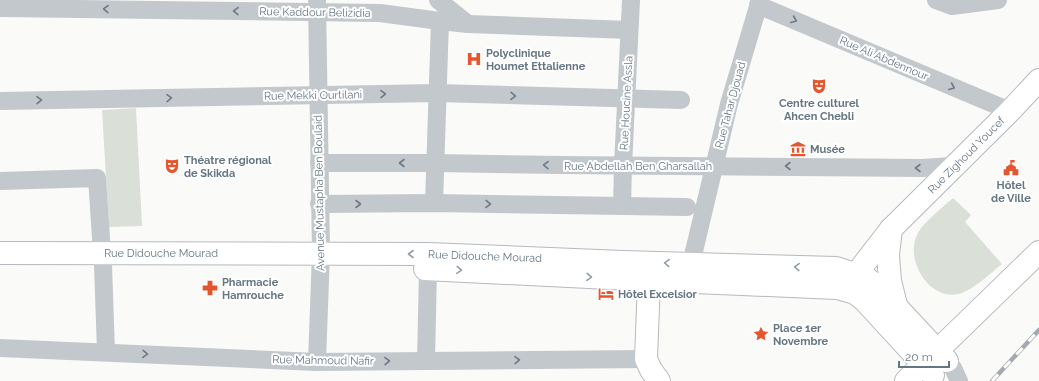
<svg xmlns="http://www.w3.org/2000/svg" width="1039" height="381" viewBox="0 0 1039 381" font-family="Raleway,sans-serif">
<rect width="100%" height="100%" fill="#fafaf8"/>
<g fill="#dadfd7">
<path d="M 136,108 L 142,226 L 109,227 L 102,110 Z"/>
<path d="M 953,198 L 971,215 L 965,222 L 1002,264 C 989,274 977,287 962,293 C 931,304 903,260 918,233 C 922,224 945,205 953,198 Z"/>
</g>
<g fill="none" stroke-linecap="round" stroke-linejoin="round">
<defs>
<g id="major">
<path d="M 891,229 L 888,255 L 890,281 L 896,305"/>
<path d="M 0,253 L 428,254 L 623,262 L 836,268 L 866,278 L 877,286 L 947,361"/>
<path d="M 425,269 L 649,280 L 837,288 L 855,293 L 864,300 L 933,375"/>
<path d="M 649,280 L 646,359 L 651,370 L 659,381"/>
<path d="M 846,283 L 860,269 L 891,229 L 1010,111 L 1039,80"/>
<path d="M 906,381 L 1039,252"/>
</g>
</defs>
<use href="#major" stroke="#b5babe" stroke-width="24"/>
<g stroke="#c3c8cc" stroke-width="18">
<path d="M 438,0 L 468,24"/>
<path d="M 936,0 L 952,6 L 998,0"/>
<path d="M 317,1 L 321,253 L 317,362"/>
<path d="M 758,5 L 1010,111"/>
<path d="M 0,8 L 380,13 L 440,21 L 468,24 L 629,30"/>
<path d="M 0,101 L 437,93 L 681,100"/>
<path d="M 319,163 L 435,163 L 563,165 L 923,168 L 951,166 L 957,163"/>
<path d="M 0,181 L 97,178 L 102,253"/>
<path d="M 434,203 L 440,21"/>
<path d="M 319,204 L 434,203 L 687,207"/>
<path d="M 622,206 L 623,166 L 631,0"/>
<path d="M 103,265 L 106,352"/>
<path d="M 690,277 L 691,264 L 729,104 L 760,0"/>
<path d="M 0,348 L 317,362 L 646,359"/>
<path d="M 426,361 L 428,269"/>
<path d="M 947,361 L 953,368 L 959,381"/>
</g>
<use href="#major" stroke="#fff" stroke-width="22"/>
<defs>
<path id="rail" d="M 992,381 L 1039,330"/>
</defs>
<use href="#rail" stroke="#a2aab0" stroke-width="4.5"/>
<use href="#rail" stroke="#fff" stroke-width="3" stroke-dasharray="9" stroke-linecap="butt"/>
</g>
<defs><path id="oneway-chevron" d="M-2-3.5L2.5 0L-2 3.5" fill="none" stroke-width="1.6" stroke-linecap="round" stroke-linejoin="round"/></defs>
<g stroke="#6a7a87">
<use href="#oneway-chevron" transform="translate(106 9) rotate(-179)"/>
<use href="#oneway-chevron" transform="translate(236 11) rotate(-179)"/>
<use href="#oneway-chevron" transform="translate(794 20) rotate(23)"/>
<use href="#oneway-chevron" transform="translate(952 87) rotate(23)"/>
<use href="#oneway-chevron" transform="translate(383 94) rotate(-1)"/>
<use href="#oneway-chevron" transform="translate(513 96) rotate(2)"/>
<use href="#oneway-chevron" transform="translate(169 98) rotate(-1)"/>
<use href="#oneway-chevron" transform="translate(39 100) rotate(-1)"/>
<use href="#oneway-chevron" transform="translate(402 163) rotate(180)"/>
<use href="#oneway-chevron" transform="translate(546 165) rotate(-179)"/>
<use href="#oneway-chevron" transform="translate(788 166) rotate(-180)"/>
<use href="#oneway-chevron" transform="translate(918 168) rotate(-180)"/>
<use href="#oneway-chevron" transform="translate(358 204)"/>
<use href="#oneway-chevron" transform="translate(488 204) rotate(1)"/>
<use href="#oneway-chevron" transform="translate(145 354) rotate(3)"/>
<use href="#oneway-chevron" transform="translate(517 360) rotate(-1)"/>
<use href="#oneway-chevron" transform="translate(387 361) rotate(-1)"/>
</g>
<g stroke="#939fa8">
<use href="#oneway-chevron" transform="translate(411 254) rotate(-180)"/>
<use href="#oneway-chevron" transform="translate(667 263) rotate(-178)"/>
<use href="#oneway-chevron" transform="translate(797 267) rotate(-178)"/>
<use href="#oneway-chevron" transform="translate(459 270) rotate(3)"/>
<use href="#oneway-chevron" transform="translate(589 277) rotate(3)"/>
</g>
<defs>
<symbol id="hospital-bare" viewBox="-9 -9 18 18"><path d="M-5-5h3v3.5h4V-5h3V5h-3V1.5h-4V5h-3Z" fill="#e4572e" stroke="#fff" stroke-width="2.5" paint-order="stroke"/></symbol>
<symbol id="theatre-bare" viewBox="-9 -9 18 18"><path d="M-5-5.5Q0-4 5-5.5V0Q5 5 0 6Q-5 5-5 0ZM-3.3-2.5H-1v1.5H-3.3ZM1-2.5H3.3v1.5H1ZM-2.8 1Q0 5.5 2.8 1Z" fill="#e4572e" stroke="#fff" stroke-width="2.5" paint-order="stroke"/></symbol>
<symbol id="museum-bare" viewBox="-9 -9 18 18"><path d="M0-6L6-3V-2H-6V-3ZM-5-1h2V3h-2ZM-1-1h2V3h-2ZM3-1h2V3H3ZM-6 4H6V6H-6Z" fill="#e4572e" stroke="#fff" stroke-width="2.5" paint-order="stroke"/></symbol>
<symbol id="civic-bare" viewBox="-9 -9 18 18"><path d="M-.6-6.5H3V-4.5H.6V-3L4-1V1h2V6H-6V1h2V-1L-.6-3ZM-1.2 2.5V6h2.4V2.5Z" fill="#e4572e" stroke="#fff" stroke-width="2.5" paint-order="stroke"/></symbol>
<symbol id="pharmacy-bare" viewBox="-9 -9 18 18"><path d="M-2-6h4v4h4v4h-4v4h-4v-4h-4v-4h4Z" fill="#e4572e" stroke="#fff" stroke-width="2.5" paint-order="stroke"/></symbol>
<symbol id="hotel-bare" viewBox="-9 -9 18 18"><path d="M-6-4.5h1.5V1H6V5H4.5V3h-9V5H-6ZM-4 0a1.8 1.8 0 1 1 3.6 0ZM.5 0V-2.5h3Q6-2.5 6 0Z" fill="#e4572e" stroke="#fff" stroke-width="2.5" paint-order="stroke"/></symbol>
<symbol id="sight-bare" viewBox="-9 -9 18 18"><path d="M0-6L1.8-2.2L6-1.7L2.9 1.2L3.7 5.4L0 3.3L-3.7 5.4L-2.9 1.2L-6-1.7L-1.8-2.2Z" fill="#e4572e" stroke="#fff" stroke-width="2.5" paint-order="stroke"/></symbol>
</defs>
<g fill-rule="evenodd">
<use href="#hospital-bare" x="463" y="48" width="22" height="22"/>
<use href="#theatre-bare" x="808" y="75" width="22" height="22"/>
<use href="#museum-bare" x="787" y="138" width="22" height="22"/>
<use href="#theatre-bare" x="161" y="155" width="22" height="22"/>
<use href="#civic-bare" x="1000" y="157" width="22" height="22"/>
<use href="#pharmacy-bare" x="199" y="277" width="22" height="22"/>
<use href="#hotel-bare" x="595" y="283" width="22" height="22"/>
<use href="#sight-bare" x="750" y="323" width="22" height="22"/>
</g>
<g text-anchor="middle" stroke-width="4" stroke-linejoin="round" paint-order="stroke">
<g font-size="11" fill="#657683" stroke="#fff">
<text transform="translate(315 12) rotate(1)" y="4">Rue Kaddour Belizidia</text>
<text transform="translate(884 58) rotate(23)" y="4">Rue Ali Abdennour</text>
<text transform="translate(313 95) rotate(-1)" y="4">Rue Mekki Ourtilani</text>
<text transform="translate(626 103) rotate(-87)" y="4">Rue Houcine Assla</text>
<text transform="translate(730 105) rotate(-75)" y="4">Rue Tahar Djouad</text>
<text transform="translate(966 155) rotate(-45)" y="4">Rue Zighoud Youcef</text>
<text x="638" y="170">Rue Abdellah Ben Gharsallah</text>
<text transform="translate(319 193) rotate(-91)" y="4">Avenue Mustapha Ben Boulaid</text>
<text x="161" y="257">Rue Didouche Mourad</text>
<text transform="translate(485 256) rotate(2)" y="4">Rue Didouche Mourad</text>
<text transform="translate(323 360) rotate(1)" y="4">Rue Mahmoud Nafir</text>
</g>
<g font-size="11" font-weight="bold" fill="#657683" stroke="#fff" text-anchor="start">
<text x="486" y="57">Polyclinique<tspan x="486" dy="13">Houmet Ettalienne</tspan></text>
<text x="819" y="107" text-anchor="middle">Centre culturel<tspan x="819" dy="13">Ahcen Chebli</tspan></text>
<text x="810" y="153">Musée</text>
<text x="184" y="164">Théatre régional<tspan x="184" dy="13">de Skikda</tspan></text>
<text x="1011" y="189" text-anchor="middle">Hôtel<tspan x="1011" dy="13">de Ville</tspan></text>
<text x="222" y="286">Pharmacie<tspan x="222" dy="13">Hamrouche</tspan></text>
<text x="618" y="298">Hôtel Excelsior</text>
<text x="773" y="332">Place 1er<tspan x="773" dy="13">Novembre</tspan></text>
</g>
</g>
<path d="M899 361v6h50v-6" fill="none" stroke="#657683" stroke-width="2"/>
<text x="905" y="361" font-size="12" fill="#657683" stroke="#ffffff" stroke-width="3" paint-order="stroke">20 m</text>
</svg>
